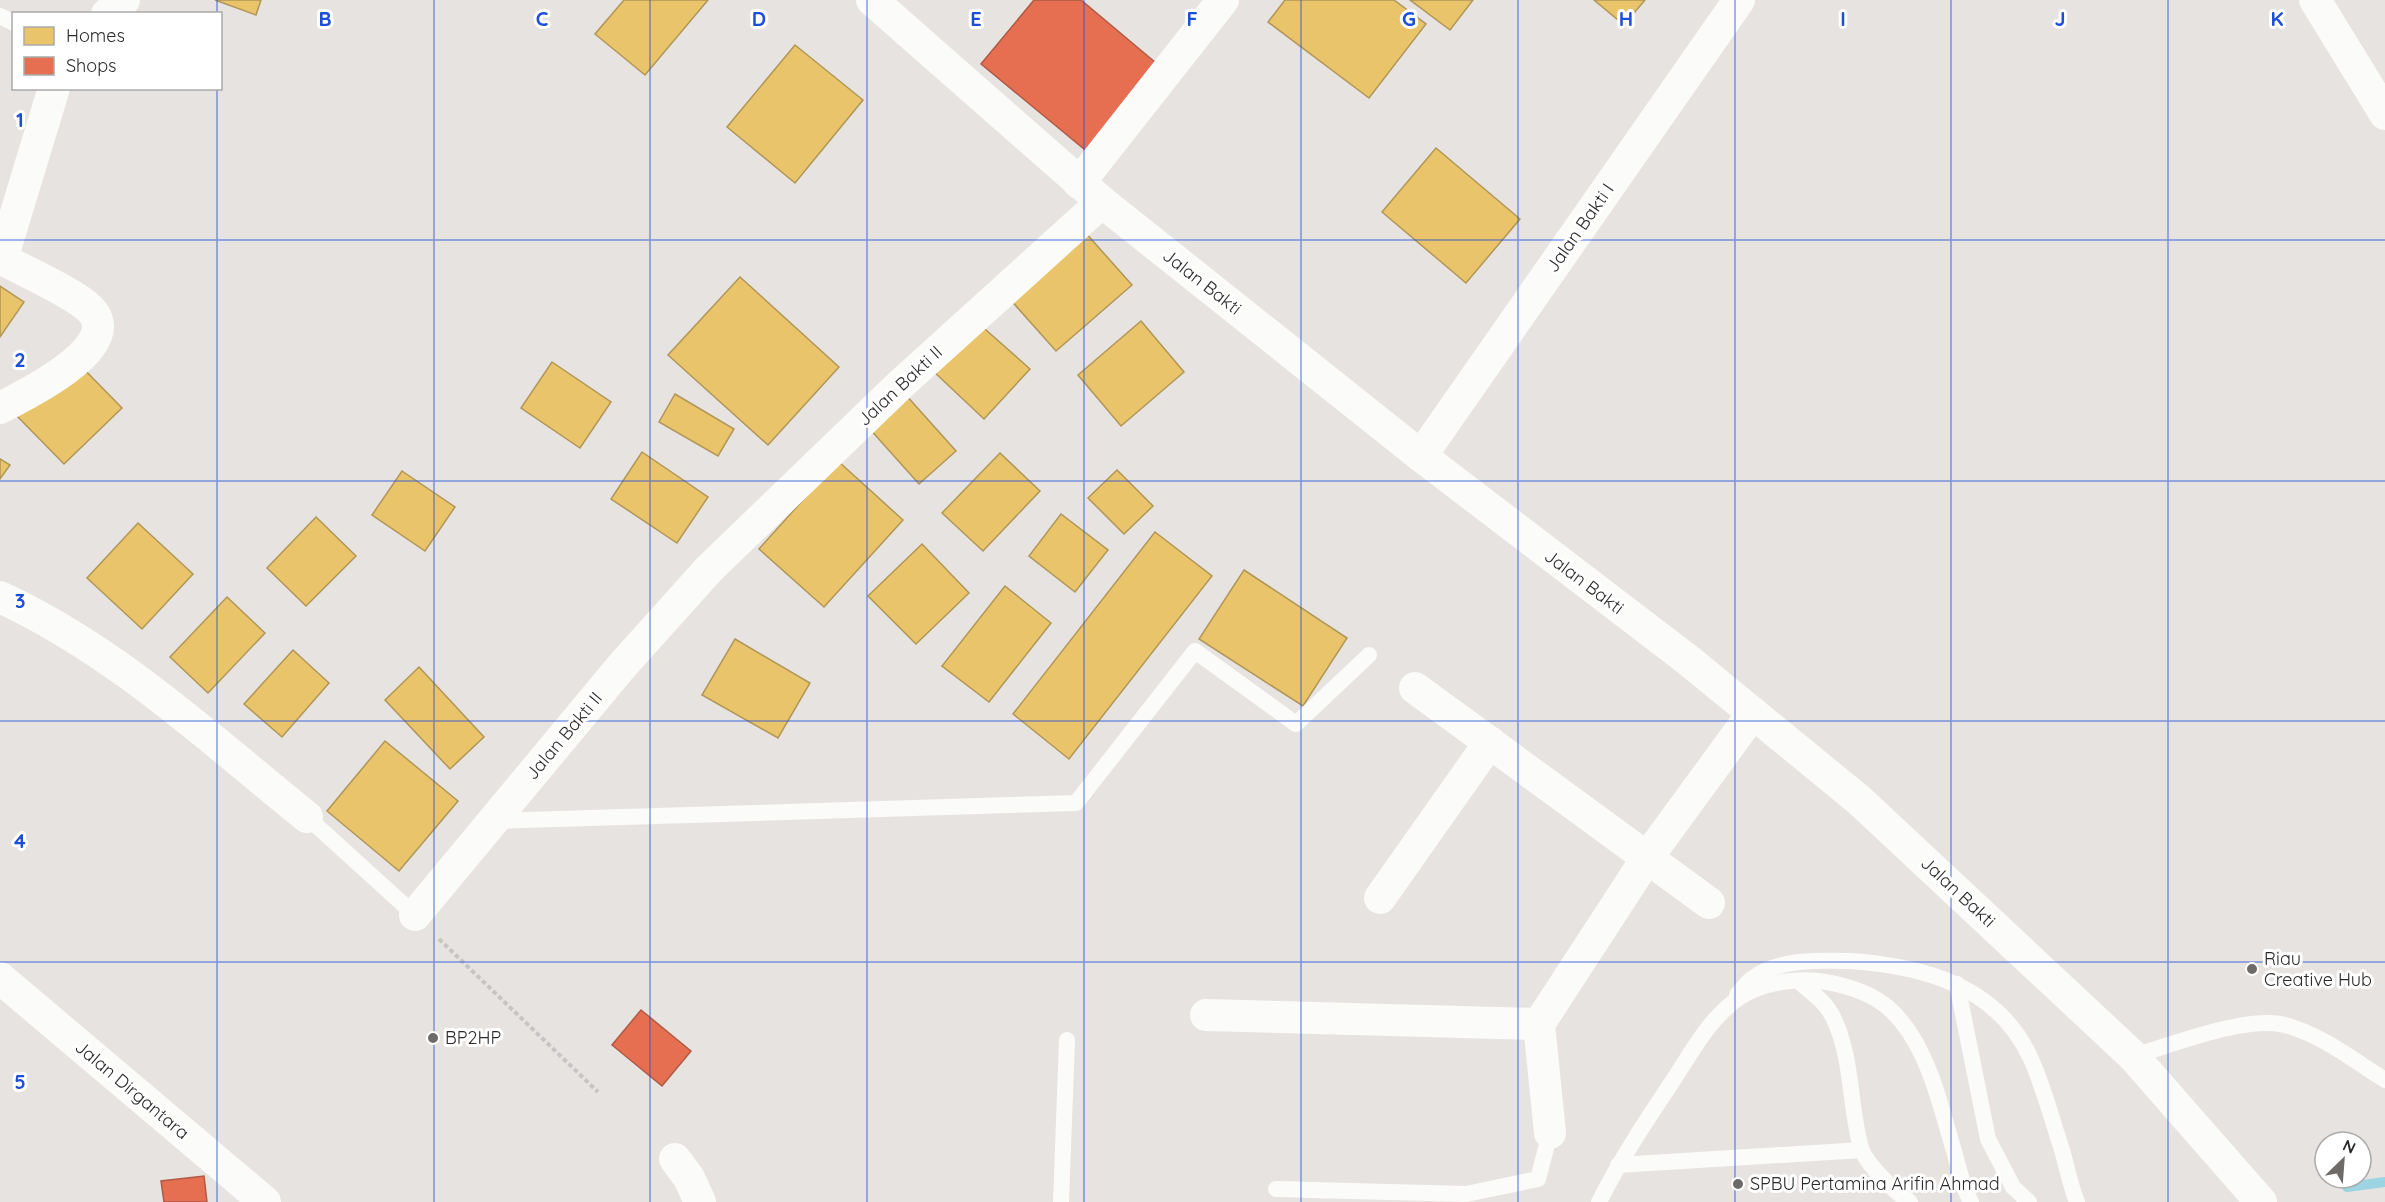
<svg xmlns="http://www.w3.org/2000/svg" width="2385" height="1202" viewBox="0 0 2385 1202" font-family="Quicksand,sans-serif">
<rect width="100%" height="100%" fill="#e7e3e0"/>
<g fill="#e9c46a" stroke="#b09657" stroke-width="1.5">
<path d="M 215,0 L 261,0 L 256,15 Z"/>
<path d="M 624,0 L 708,0 L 645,75 L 595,34 Z"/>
<path d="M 1285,0 L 1394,0 L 1426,24 L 1369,98 L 1268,22 Z"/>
<path d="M 1410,0 L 1473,0 L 1450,30 Z"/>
<path d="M 1594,0 L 1645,0 L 1624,25 Z"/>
<path d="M 795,45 L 863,100 L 795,183 L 727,127 Z"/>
<path d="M 1436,148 L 1520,219 L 1466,283 L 1382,212 Z"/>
<path d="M 1084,231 L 1132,285 L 1056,351 L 1008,297 Z"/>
<path d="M 740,277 L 839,367 L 768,445 L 668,355 Z"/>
<path d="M 0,286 L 24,302 L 0,337 Z"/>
<path d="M 1141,321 L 1184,372 L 1121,426 L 1078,375 Z"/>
<path d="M 977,322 L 1030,369 L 984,419 L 932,370 Z"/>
<path d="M 76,361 L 122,408 L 64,464 L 17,416 Z"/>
<path d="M 552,362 L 611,402 L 580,448 L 521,408 Z"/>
<path d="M 675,394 L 734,429 L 718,456 L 659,422 Z"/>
<path d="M 905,394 L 956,451 L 919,484 L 868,427 Z"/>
<path d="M 642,452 L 708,497 L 677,543 L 611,499 Z"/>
<path d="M 1000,453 L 1040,491 L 983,551 L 942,513 Z"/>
<path d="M 0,459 L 10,465 L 0,479 Z"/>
<path d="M 838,461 L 903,520 L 824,607 L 759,549 Z"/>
<path d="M 1117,470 L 1153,506 L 1124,534 L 1088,498 Z"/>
<path d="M 402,471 L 455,507 L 425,551 L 372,515 Z"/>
<path d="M 1061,514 L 1108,550 L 1075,592 L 1029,556 Z"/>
<path d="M 316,517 L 356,556 L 306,606 L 267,568 Z"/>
<path d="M 138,523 L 193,574 L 142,629 L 87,578 Z"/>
<path d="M 1155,532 L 1212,576 L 1069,759 L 1013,714 Z"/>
<path d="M 922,544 L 969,593 L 916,644 L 868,596 Z"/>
<path d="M 1244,570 L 1347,638 L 1303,706 L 1199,639 Z"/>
<path d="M 1005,586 L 1051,623 L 989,702 L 942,666 Z"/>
<path d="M 227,597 L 265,633 L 208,693 L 170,657 Z"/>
<path d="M 735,639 L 810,683 L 778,738 L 702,695 Z"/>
<path d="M 293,650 L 329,683 L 282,737 L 244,704 Z"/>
<path d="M 419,667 L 484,737 L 450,769 L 385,700 Z"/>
<path d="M 385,741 L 458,801 L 399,871 L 327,811 Z"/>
</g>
<g fill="#e76f51" stroke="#ae5a45" stroke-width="1.5">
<path d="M 1034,0 L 1081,0 L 1162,68 L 1090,154 L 981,64 Z"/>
<path d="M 641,1010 L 691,1051 L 662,1086 L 612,1045 Z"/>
<path d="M 204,1176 L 207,1202 L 164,1202 L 161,1181 Z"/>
</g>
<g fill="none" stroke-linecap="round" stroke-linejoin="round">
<path stroke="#9cd5e1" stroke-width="10" d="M 2347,1187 L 2385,1182"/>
<path stroke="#c6c5c5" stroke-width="4" stroke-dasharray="4.5 3" stroke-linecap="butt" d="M 439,939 L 598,1092"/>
<g stroke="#fbfbfa" stroke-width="16">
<path d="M 0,16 L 14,23"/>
<path d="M 307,817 L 415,915"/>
<path d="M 494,821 L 1076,803 L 1195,651 L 1296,724 L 1369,655"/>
<path d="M 1798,981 C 1811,992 1825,1001 1833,1017 C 1853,1058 1849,1105 1861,1148 C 1866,1164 1896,1193 1910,1202"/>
<path d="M 1957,984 L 1988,1139 L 2013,1187 L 2029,1202"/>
<path d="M 1737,995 C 1742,989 1747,982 1753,978 C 1778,959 1819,960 1850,961 C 1924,966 1998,986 2031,1059 C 2044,1088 2052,1120 2062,1150 C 2067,1167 2070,1185 2077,1202"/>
<path d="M 2133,1056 C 2172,1045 2246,1015 2285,1025 C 2322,1035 2353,1060 2385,1080"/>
<path d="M 1618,1165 L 1862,1150"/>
<path d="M 1276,1189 L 1466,1194 L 1538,1179 L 1550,1133"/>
<path d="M 1061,1202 L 1067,1040"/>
<path d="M 1599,1202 C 1620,1160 1646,1121 1672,1082 C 1692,1052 1709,1018 1740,997 C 1765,981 1802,977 1832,983 C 1859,989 1883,998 1901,1021 C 1930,1056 1941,1108 1954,1151 C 1959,1168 1962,1187 1971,1202"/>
</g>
<g stroke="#fbfbfa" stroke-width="32">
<path d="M 872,0 L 1102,202 L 1421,456 L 1688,660 L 1859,800 L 2133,1056 L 2261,1202"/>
<path d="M 2315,0 L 2385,114"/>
<path d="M 107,14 L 124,0"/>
<path d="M 1079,183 L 1223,0"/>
<path d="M 0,408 C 25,395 127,346 90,309 C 74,293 24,271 2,259 L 54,88"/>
<path d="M 1421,456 L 1739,0"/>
<path d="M 0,597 C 115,650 209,738 307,817"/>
<path d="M 1415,688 L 1709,903"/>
<path d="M 1380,898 L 1490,742"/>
<path d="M 415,915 L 621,667 L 709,569 L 901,384 L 1102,202"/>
<path d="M 0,978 L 265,1202"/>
<path d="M 1206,1015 L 1539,1024 L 1647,858 L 1753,713"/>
<path d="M 1539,1024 L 1550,1133"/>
<path d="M 675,1159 L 689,1178 L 700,1202"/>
</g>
</g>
<path fill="none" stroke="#1d4ed8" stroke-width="1.5" stroke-opacity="0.55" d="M 217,0 L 217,14M 434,0 L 434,1202M 650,0 L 650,1202M 867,0 L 867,1202M 1084,0 L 1084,1202M 1301,0 L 1301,1202M 1518,0 L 1518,1202M 1735,0 L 1735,1202M 1951,0 L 1951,1202M 2168,0 L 2168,1202M 217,88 L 217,1202M 0,240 L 2385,240M 0,481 L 2385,481M 0,721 L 2385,721M 0,962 L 2385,962"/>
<g fill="#6c6b6a" stroke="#fff" stroke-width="2">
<circle cx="2252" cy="969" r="6"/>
<circle cx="433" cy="1038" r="6"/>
<circle cx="1738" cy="1184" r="6"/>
</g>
<g text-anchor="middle" stroke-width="6" stroke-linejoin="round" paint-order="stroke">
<g font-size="18" fill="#2a2a2a" stroke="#fff">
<text transform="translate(1580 228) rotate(-55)" y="6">Jalan Bakti I</text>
<text transform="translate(1202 282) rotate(38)" y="6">Jalan Bakti</text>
<text transform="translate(900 386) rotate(-43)" y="6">Jalan Bakti II</text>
<text transform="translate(1584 582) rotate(37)" y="6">Jalan Bakti</text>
<text transform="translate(564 736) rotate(-50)" y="6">Jalan Bakti II</text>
<text transform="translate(1958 892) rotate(43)" y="6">Jalan Bakti</text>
<text transform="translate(132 1090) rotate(40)" y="6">Jalan Dirgantara</text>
</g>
<g font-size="18" fill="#2a2a2a" stroke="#fff" text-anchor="start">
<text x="2264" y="965">Riau<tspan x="2264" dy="21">Creative Hub</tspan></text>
<text x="445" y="1044">BP2HP</text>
<text x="1750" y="1190">SPBU Pertamina Arifin Ahmad</text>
</g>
</g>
<g font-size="20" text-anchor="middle" font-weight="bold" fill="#1d4ed8" stroke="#fff" stroke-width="6" stroke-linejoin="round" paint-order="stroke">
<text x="325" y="26">B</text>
<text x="542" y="26">C</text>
<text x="759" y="26">D</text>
<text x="976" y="26">E</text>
<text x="1192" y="26">F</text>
<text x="1409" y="26">G</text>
<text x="1626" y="26">H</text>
<text x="1843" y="26">I</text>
<text x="2060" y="26">J</text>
<text x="2277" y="26">K</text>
<text x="20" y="127">1</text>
<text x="20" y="367">2</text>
<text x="20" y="608">3</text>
<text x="20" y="848">4</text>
<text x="20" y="1089">5</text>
</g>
<rect x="12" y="12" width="210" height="78" fill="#ffffff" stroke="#aaaaaa" stroke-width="1.5"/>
<rect x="24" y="27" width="30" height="18" fill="#e9c46a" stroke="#aaaaaa" stroke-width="1.5"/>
<text x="66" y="42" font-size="18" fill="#2a2a2a">Homes</text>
<rect x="24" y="57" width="30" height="18" fill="#e76f51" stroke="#aaaaaa" stroke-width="1.5"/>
<text x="66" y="72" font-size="18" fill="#2a2a2a">Shops</text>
<g transform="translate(2343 1160) rotate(25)"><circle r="28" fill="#ffffff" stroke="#aaaaaa" stroke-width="1.5"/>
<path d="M0-4.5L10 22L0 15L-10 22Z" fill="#6c6b6a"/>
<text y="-9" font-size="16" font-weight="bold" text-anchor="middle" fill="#2a2a2a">N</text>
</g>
</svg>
